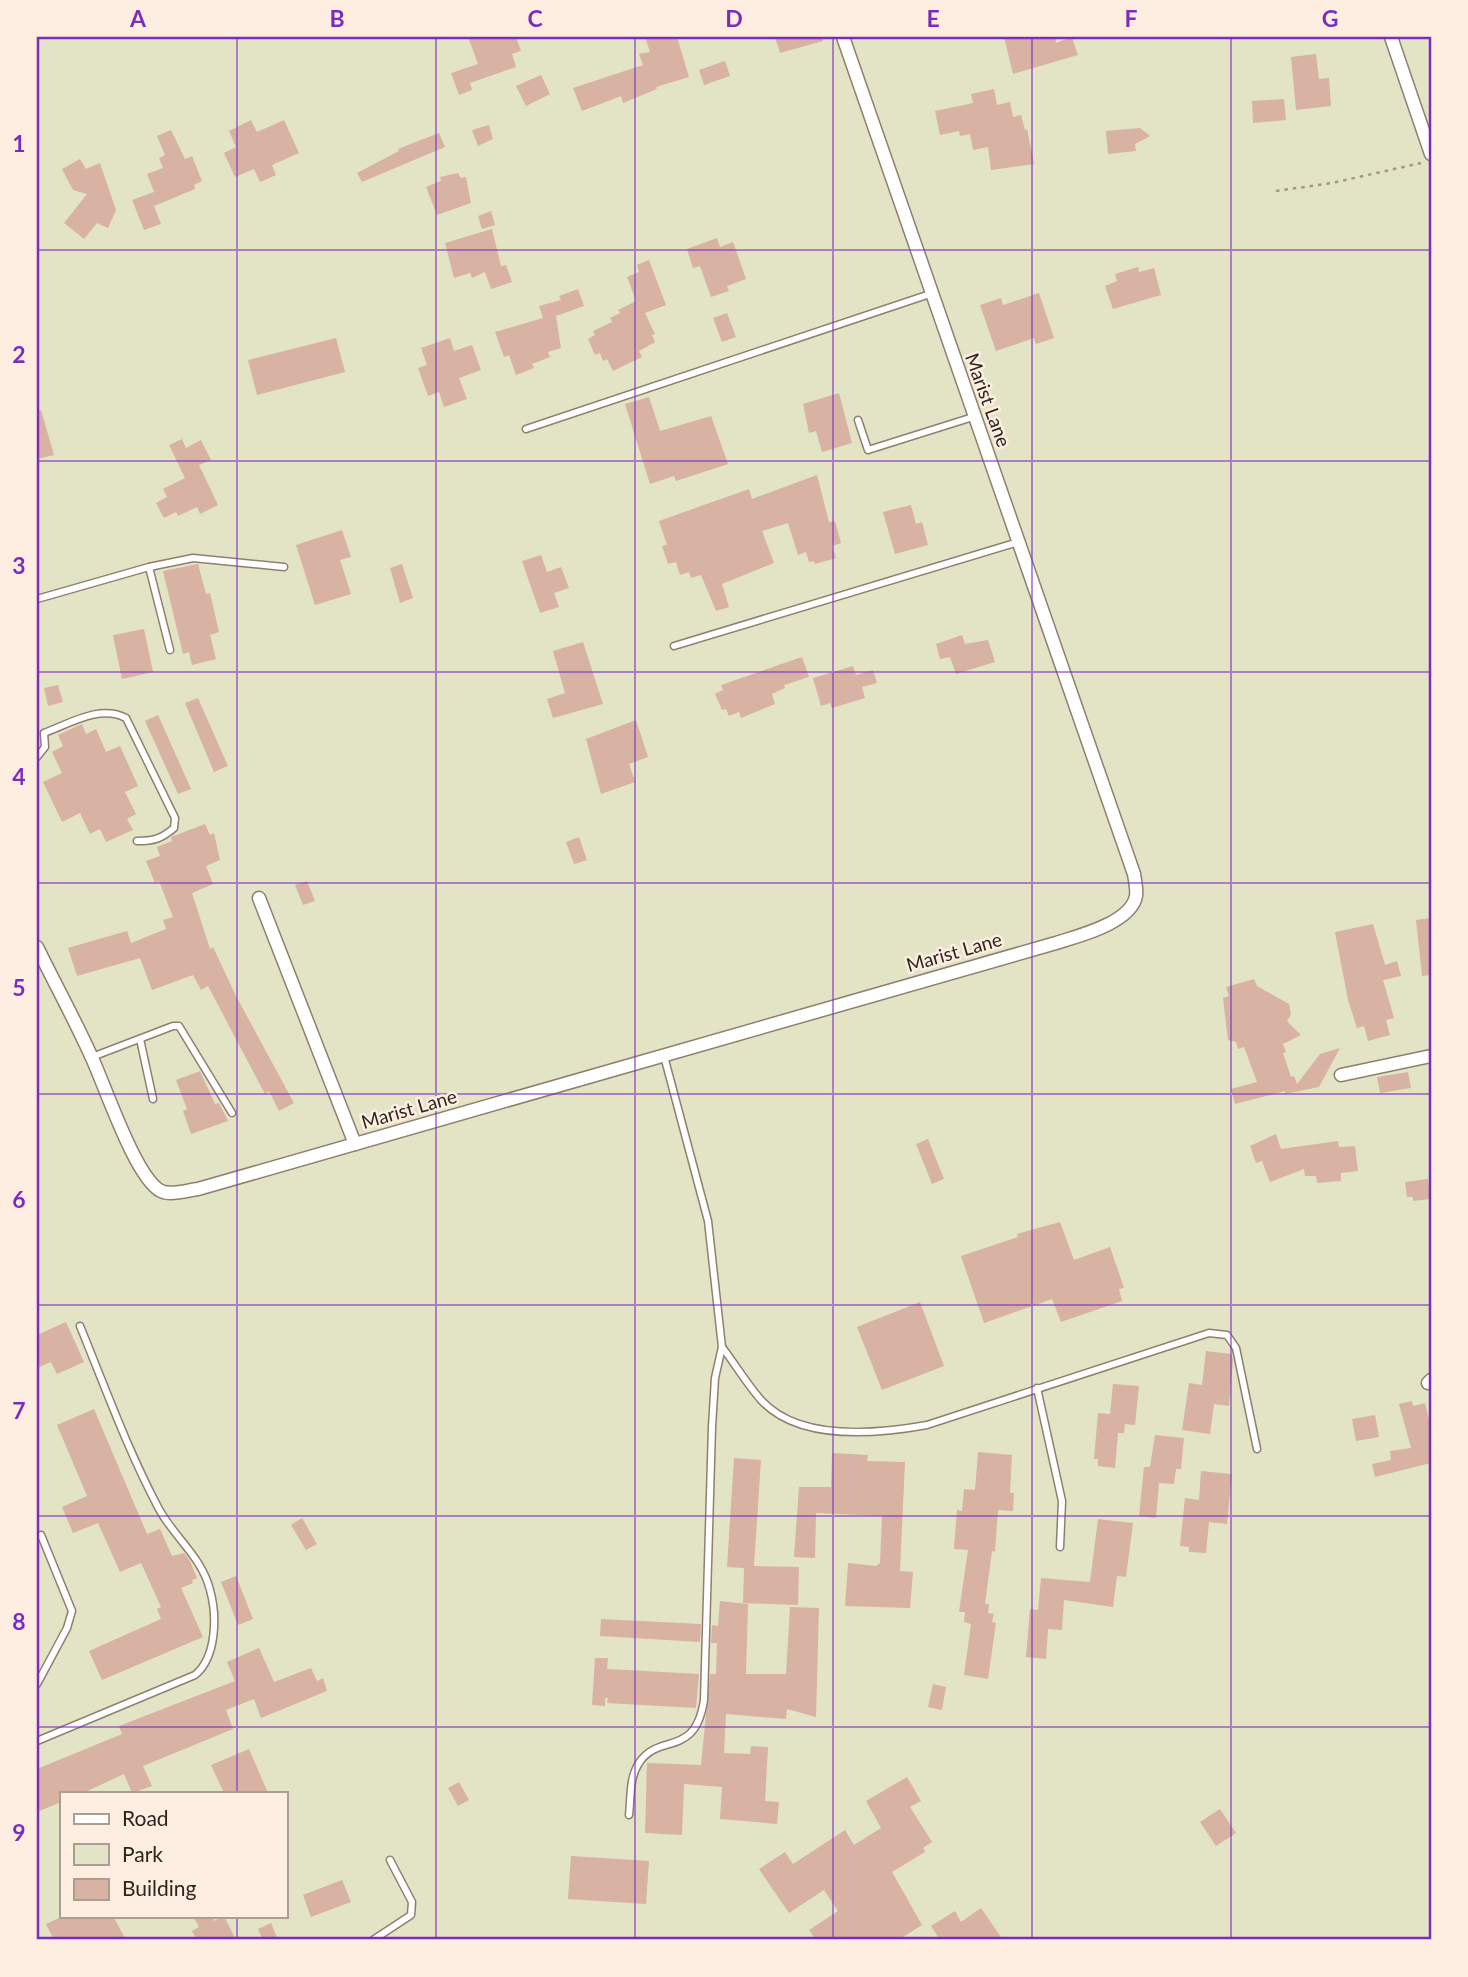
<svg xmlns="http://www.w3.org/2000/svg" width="1468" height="1977" viewBox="0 0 1468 1977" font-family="Lato,sans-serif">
<rect width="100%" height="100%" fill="#feeee1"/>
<path fill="#e2e4c5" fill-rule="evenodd" d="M 37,37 L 1431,37 L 1431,1940 L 37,1940 ZM 61,1793 L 285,1793 L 285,1916 L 61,1916 Z"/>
<g fill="#d8b2a3">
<path d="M 468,37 L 516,37 L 521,51 L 512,54 L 516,67 L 470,83 L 472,90 L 459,95 L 451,73 L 478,64 Z"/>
<path d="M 645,37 L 677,37 L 689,77 L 656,87 L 657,89 L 623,103 L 621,96 L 582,111 L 573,88 L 643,65 L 639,54 L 650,52 Z"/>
<path d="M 775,37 L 822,37 L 823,41 L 780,53 Z"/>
<path d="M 1004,37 L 1055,37 L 1056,43 L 1072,37 L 1078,55 L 1013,74 Z"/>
<path d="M 1316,54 L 1319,79 L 1329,78 L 1331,106 L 1296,110 L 1291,57 Z"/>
<path d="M 725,61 L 730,76 L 704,85 L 699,70 Z"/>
<path d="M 541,75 L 550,94 L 526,106 L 516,86 Z"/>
<path d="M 994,89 L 997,105 L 1010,102 L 1013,117 L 1021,115 L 1025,130 L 1027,129 L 1034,164 L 991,170 L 988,147 L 973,150 L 970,134 L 960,136 L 959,131 L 940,135 L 935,111 L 973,103 L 971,94 Z"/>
<path d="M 1284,99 L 1286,120 L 1253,123 L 1252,101 Z"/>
<path d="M 251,120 L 257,132 L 284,120 L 299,153 L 272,165 L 276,175 L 260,182 L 254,169 L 235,177 L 224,153 L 236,147 L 229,131 Z"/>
<path d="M 489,125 L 493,139 L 478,146 L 472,130 Z"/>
<path d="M 1140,128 L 1150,136 L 1135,144 L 1136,151 L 1108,154 L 1106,131 Z"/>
<path d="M 171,130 L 185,159 L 192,156 L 202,181 L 194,185 L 195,189 L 154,206 L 161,224 L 144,230 L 132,200 L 154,192 L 147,174 L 163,168 L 159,158 L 165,155 L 157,136 Z"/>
<path d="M 439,133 L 445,147 L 362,182 L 357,173 L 399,151 L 398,149 Z"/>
<path d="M 80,159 L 86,169 L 100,163 L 116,210 L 108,228 L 97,223 L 84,239 L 64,223 L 87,194 L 73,190 L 62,169 Z"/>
<path d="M 458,173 L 461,178 L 466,177 L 471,203 L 437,215 L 426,187 L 441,181 L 440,177 Z"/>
<path d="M 491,211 L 495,225 L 482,229 L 478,216 Z"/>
<path d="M 492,229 L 501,266 L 506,265 L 512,282 L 491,289 L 485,272 L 472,278 L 470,273 L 454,278 L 445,243 Z"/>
<path d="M 717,238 L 720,247 L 733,242 L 746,279 L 727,286 L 729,291 L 711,297 L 700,266 L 693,268 L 687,249 Z"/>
<path d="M 649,260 L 666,305 L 645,313 L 655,334 L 652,335 L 655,342 L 639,351 L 642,357 L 613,371 L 607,359 L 603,361 L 600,353 L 595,355 L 588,339 L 595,335 L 593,331 L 612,322 L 610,318 L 620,313 L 618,310 L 636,301 L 627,277 L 639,272 L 637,265 Z"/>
<path d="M 1138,267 L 1139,272 L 1154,268 L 1161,295 L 1113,309 L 1105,286 L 1117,281 L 1115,274 Z"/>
<path d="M 578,289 L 584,306 L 556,316 L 561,348 L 548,352 L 550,357 L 532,364 L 534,368 L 516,375 L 509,355 L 504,357 L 495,332 L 543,318 L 539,306 L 561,300 L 559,296 Z"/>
<path d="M 1039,293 L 1054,338 L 1036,344 L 1034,338 L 996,351 L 980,305 L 1001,298 L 1003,305 Z"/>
<path d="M 727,313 L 736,337 L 722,342 L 713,318 Z"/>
<path d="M 336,338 L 345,372 L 257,395 L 248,360 Z"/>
<path d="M 450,338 L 454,351 L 472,345 L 481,370 L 459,378 L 467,399 L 444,407 L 439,392 L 428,396 L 418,368 L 427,365 L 421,348 Z"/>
<path d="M 839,393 L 852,443 L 822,452 L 816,431 L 809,433 L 803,404 Z"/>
<path d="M 649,397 L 660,431 L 711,416 L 728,464 L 676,481 L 674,476 L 650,484 L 625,404 Z"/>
<path d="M 41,410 L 54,455 L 37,459 L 37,411 Z"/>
<path d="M 182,439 L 186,448 L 201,440 L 211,460 L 199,465 L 218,505 L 200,514 L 197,507 L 178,516 L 176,512 L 164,518 L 156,503 L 167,497 L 163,489 L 185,478 L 169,445 Z"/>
<path d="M 817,475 L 829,522 L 835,521 L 841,543 L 832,546 L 836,558 L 815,564 L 814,561 L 809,562 L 806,552 L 798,555 L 788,523 L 762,531 L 774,563 L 722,584 L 729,607 L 716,611 L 701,575 L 691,578 L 689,572 L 680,575 L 676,562 L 668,564 L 662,546 L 667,545 L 659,521 L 749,489 L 752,499 Z"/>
<path d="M 911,505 L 916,524 L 922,522 L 928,545 L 895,554 L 883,512 Z"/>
<path d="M 342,530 L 351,557 L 340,560 L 351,594 L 315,605 L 296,545 Z"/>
<path d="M 541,555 L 547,572 L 561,567 L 569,588 L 554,593 L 559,607 L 540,613 L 522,561 Z"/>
<path d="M 198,564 L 206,594 L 210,593 L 219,632 L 210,635 L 216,659 L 192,665 L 189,652 L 183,654 L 163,571 Z"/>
<path d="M 402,564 L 413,598 L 400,603 L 390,568 Z"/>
<path d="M 144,629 L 153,672 L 122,679 L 113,635 Z"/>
<path d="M 962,635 L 965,644 L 988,640 L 995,662 L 956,674 L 950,657 L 940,659 L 936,644 Z"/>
<path d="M 583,642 L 603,704 L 553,718 L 547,699 L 565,693 L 553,651 Z"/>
<path d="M 802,657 L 809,677 L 784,685 L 785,688 L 772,694 L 775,704 L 741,718 L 739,712 L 729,716 L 726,709 L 722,710 L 715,694 L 723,690 L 721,685 Z"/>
<path d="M 853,666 L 856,675 L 873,670 L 877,683 L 862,687 L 865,698 L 832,708 L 830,703 L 821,706 L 813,678 Z"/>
<path d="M 58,685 L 63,702 L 48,706 L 44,688 Z"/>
<path d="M 198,698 L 228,766 L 214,772 L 185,703 Z"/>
<path d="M 158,715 L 191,789 L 178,794 L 145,721 Z"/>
<path d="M 636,720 L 648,757 L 629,764 L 635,782 L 601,794 L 586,739 Z"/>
<path d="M 82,724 L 86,734 L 96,729 L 106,752 L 120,746 L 138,786 L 125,792 L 136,814 L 127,819 L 133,830 L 106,842 L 100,829 L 90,834 L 80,813 L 62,822 L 43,782 L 62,773 L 52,752 L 63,746 L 58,735 Z"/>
<path d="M 205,824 L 210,835 L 214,833 L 220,860 L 206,866 L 213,884 L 192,893 L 210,949 L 213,947 L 236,996 L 294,1103 L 279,1111 L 269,1091 L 265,1094 L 208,986 L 201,990 L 193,975 L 152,990 L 140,958 L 77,976 L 68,948 L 127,931 L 131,943 L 166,929 L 163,920 L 173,917 L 159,881 L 155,883 L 146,861 L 160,856 L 157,847 L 172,841 L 171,837 Z"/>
<path d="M 579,837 L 587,860 L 574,864 L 566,842 Z"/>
<path d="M 307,881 L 315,901 L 303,905 L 295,885 Z"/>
<path d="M 1431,918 L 1431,975 L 1422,976 L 1416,920 Z"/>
<path d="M 1373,924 L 1385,965 L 1397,961 L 1401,976 L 1383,980 L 1394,1018 L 1386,1020 L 1390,1035 L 1368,1041 L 1364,1026 L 1357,1028 L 1348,1000 L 1335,932 Z"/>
<path d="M 1254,979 L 1257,986 L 1289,1004 L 1291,1014 L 1287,1021 L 1301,1035 L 1283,1044 L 1286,1052 L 1283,1053 L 1291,1077 L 1294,1076 L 1297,1084 L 1320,1054 L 1340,1048 L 1319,1087 L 1285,1094 L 1285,1091 L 1235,1104 L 1231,1089 L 1257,1082 L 1244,1047 L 1238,1049 L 1236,1042 L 1228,1040 L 1223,998 L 1229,996 L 1226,987 Z"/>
<path d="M 200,1071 L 215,1104 L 219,1103 L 228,1121 L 191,1134 L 183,1111 L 187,1109 L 176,1080 Z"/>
<path d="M 1408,1072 L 1411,1088 L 1380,1093 L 1377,1077 Z"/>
<path d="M 1276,1134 L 1281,1149 L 1338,1141 L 1339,1147 L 1355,1146 L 1358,1171 L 1341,1173 L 1341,1181 L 1317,1183 L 1316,1176 L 1305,1176 L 1304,1169 L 1270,1182 L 1262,1161 L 1256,1163 L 1250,1146 Z"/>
<path d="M 928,1139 L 944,1179 L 932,1184 L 916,1144 Z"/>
<path d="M 1428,1179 L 1430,1199 L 1413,1201 L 1413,1197 L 1407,1197 L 1405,1182 Z"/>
<path d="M 1060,1222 L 1074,1260 L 1110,1247 L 1124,1288 L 1119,1289 L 1122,1301 L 1061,1322 L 1052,1299 L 984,1323 L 961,1256 L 1018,1237 L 1017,1234 Z"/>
<path d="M 920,1302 L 944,1366 L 882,1390 L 857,1327 Z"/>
<path d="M 66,1322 L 84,1362 L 57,1374 L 51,1362 L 37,1368 L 37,1335 Z"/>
<path d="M 1206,1351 L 1231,1354 L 1233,1360 L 1229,1406 L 1214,1404 L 1210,1434 L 1182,1430 L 1189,1383 L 1202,1385 Z"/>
<path d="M 1113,1384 L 1139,1386 L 1135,1425 L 1125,1424 L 1124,1433 L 1118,1433 L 1115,1468 L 1098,1466 L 1098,1459 L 1094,1459 L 1098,1413 L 1110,1414 Z"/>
<path d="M 1412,1401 L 1413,1406 L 1425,1403 L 1431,1428 L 1431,1463 L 1375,1477 L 1372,1464 L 1391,1460 L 1390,1451 L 1411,1448 L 1399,1404 Z"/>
<path d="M 94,1409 L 147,1534 L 160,1529 L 172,1556 L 184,1553 L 190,1561 L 197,1578 L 192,1580 L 193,1583 L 181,1588 L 203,1637 L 102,1680 L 89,1651 L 161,1619 L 157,1609 L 161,1607 L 141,1563 L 120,1572 L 98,1523 L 73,1533 L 62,1507 L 87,1496 L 57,1425 Z"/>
<path d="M 1375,1415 L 1379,1437 L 1356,1441 L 1352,1419 Z"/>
<path d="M 1155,1435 L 1184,1438 L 1181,1469 L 1176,1469 L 1174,1484 L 1159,1483 L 1156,1518 L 1139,1516 L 1144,1467 L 1150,1467 Z"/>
<path d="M 978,1452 L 1012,1455 L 1010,1493 L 1014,1493 L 1013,1511 L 998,1510 L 995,1552 L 992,1551 L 985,1604 L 989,1604 L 988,1613 L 994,1614 L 992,1622 L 996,1623 L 988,1679 L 964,1675 L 971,1624 L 964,1622 L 965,1612 L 959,1612 L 968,1550 L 954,1549 L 957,1510 L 962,1511 L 964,1489 L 975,1490 Z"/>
<path d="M 832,1453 L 868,1455 L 867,1461 L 905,1462 L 900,1571 L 913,1572 L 910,1608 L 845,1606 L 848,1563 L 876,1566 L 880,1563 L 882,1516 L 816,1513 L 815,1558 L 794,1557 L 799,1487 L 831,1487 Z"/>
<path d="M 734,1458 L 761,1460 L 754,1566 L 799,1567 L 798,1605 L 743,1603 L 744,1568 L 727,1567 Z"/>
<path d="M 1201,1471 L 1232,1474 L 1227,1524 L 1209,1522 L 1206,1553 L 1189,1552 L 1189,1547 L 1180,1546 L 1185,1498 L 1199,1500 Z"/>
<path d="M 302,1518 L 317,1544 L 306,1550 L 291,1525 Z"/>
<path d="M 1098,1519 L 1133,1523 L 1126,1577 L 1117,1576 L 1113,1607 L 1064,1600 L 1062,1630 L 1048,1629 L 1046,1659 L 1026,1657 L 1030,1609 L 1038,1610 L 1041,1578 L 1090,1582 Z"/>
<path d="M 236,1576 L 253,1619 L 238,1625 L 221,1582 Z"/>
<path d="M 720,1601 L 748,1604 L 746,1674 L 786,1674 L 790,1607 L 819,1608 L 816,1717 L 787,1709 L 786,1719 L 726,1714 L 724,1753 L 750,1754 L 751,1746 L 768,1747 L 765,1801 L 779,1802 L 777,1824 L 720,1819 L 722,1787 L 684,1784 L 682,1835 L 645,1833 L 647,1763 L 701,1765 L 710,1674 L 716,1674 L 717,1643 L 711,1643 L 712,1625 L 718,1626 Z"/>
<path d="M 601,1619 L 701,1624 L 700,1642 L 600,1636 Z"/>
<path d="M 259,1648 L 274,1682 L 311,1668 L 317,1681 L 323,1678 L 327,1691 L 261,1718 L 254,1699 L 226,1710 L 233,1729 L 143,1766 L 152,1786 L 132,1793 L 124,1774 L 83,1793 L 61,1793 L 61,1802 L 37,1812 L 37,1769 L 122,1734 L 119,1726 L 235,1681 L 227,1662 Z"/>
<path d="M 595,1658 L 608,1658 L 607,1669 L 699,1674 L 696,1708 L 607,1703 L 608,1698 L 605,1698 L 605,1706 L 592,1705 Z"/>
<path d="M 933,1684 L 946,1687 L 942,1710 L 928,1707 Z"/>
<path d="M 249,1749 L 268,1793 L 224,1793 L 211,1765 Z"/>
<path d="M 907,1777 L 921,1801 L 910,1807 L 932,1842 L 923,1848 L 925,1852 L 892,1872 L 922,1925 L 898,1940 L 816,1940 L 809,1930 L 838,1911 L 824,1890 L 789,1913 L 759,1869 L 785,1852 L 793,1864 L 845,1830 L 854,1845 L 881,1828 L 866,1801 Z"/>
<path d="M 459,1782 L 469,1800 L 458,1806 L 448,1788 Z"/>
<path d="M 1220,1809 L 1236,1833 L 1216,1846 L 1200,1822 Z"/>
<path d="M 571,1856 L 649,1861 L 646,1904 L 568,1899 Z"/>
<path d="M 342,1880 L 351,1902 L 311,1917 L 303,1895 Z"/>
<path d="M 981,1908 L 1003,1940 L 940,1940 L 931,1926 L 955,1911 L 961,1922 Z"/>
<path d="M 63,1916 L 113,1916 L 126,1940 L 54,1940 L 46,1924 Z"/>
<path d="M 193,1916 L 212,1916 L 214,1921 L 224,1916 L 236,1940 L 197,1940 L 192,1931 L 199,1927 Z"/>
<path d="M 271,1923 L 278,1940 L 263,1940 L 258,1929 Z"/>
</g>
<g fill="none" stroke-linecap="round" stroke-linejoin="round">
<defs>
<g id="lane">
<path d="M 858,420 L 868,450 L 973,417"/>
<path d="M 526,429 L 930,294"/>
<path d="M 149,567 L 193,558 L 284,567"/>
<path d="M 37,599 L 149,567 L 170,650"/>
<path d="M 674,646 L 1018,542"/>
<path d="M 37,757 L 45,747 L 44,733 C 69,724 100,704 126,718 L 175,818 L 174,828 C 161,839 154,841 137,841"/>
<path d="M 140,1039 L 153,1099"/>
<path d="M 92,1057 L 173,1026 L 179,1026 L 232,1113"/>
<path d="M 722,1347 C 735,1364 747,1384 761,1400 C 799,1442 877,1434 927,1425 L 1209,1333 L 1227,1335 L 1236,1348 L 1257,1449"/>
<path d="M 1037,1388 L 1062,1501 L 1060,1547"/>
<path d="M 37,1684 L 67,1628 L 72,1611 L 41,1535"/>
<path d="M 37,1741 L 195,1675 C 217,1657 217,1615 210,1590 C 202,1557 174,1537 159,1509 C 128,1451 105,1387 80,1326"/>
<path d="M 629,1815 C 631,1798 629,1778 639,1763 C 659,1732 695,1759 704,1700 L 712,1427 L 715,1378 L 722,1347 L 708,1221 L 664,1056"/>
<path d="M 373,1940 L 411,1915 L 412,1902 L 390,1860"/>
</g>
<g id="street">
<path d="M 1391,37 L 1431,154"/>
<path d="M 259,898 L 355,1144"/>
<path d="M 37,947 C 55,984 75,1020 92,1058 C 105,1086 136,1179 161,1191 C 171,1196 188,1190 198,1189 L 1056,943 C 1078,936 1131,923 1136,896 C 1137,890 1135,880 1134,874 L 843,37"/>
<path d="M 1341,1075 L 1431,1056"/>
<path d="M 1428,1383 L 1431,1380"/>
</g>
</defs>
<use href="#lane" stroke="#907f6f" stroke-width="9"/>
<use href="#street" stroke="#907f6f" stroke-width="15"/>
<path stroke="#a2968c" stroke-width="2.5" stroke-dasharray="3.5 5" stroke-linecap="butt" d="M 1276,191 L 1332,183 L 1421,163"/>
<use href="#lane" stroke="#fff" stroke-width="6"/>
<use href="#street" stroke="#fff" stroke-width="12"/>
</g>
<path fill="none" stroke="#7b2cbf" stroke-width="2" stroke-opacity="0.55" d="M 237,37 L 237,1793M 436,37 L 436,1940M 635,37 L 635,1940M 833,37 L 833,1940M 1032,37 L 1032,1940M 1231,37 L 1231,1940M 37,250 L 1431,250M 37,461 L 1431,461M 37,672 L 1431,672M 37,883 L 1431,883M 37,1094 L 1431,1094M 37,1305 L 1431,1305M 37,1516 L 1431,1516M 37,1727 L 1431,1727M 237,1916 L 237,1940"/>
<g text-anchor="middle" stroke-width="5" stroke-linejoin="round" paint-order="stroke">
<g font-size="19" fill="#2c251e" stroke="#feeee1">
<text transform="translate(988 400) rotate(70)" y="7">Marist Lane</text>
<text transform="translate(954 952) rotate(-16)" y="7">Marist Lane</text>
<text transform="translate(409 1109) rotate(-16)" y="7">Marist Lane</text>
</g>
</g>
<rect width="1468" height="1977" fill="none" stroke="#feeee1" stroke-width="77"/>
<rect x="60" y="1792" width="228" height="126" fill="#feeee1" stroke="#aa9e93" stroke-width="2"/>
<rect x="74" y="1814" width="35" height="10" fill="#ffffff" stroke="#aa9e93" stroke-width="2"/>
<text x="122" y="1826" font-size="21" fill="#2c251e">Road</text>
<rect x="74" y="1844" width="35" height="21" fill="#e2e4c5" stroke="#aa9e93" stroke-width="2"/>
<text x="122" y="1862" font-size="21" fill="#2c251e">Park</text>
<rect x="74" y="1879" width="35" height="21" fill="#d8b2a3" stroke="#aa9e93" stroke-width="2"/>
<text x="122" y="1896" font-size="21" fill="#2c251e">Building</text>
<rect x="38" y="38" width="1392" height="1900" fill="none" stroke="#7b2cbf" stroke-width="2.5"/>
<g font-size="23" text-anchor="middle" font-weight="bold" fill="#7b2cbf">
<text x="138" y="27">A</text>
<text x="337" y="27">B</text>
<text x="535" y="27">C</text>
<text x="734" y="27">D</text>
<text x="933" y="27">E</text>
<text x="1131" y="27">F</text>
<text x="1330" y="27">G</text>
<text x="19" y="152">1</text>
<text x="19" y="363">2</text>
<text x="19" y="574">3</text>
<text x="19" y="785">4</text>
<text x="19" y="996">5</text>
<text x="19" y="1208">6</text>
<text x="19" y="1419">7</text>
<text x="19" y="1630">8</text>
<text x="19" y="1841">9</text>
</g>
</svg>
